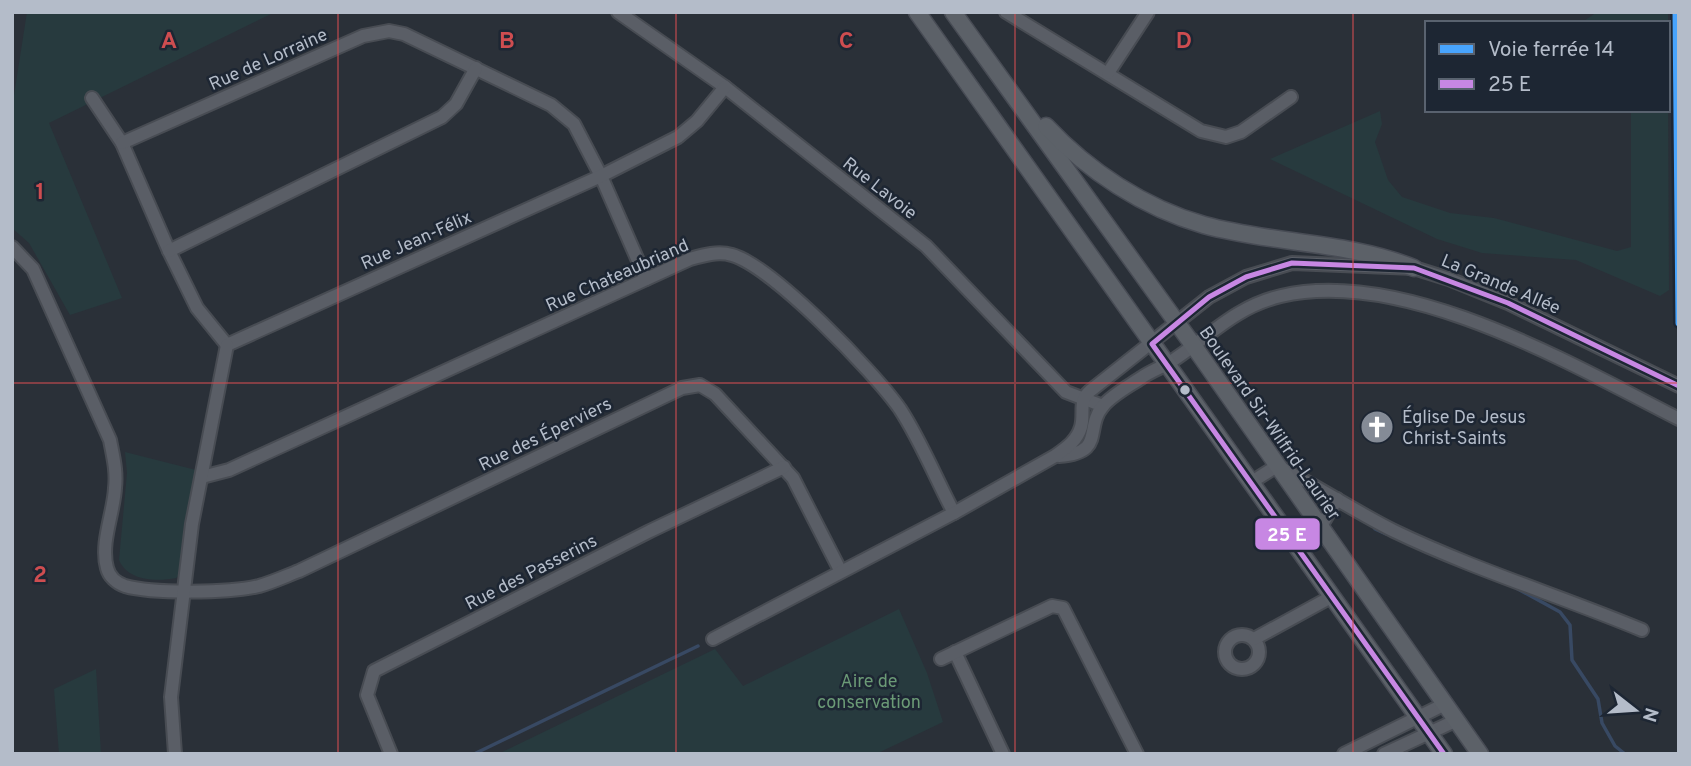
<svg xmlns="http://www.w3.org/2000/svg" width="1691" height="766" viewBox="0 0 1691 766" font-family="Overpass,sans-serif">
<rect width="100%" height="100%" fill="#2a3038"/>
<g fill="#273a3e">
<path d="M 27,12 L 275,12 L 49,123 L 122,298 L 70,315 L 29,243 L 12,228 L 12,108 Z"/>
<path d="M 1597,12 L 1668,12 L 1668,23 L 1581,23 Z"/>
<path d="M 1668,96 L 1669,290 L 1660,296 L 1576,260 L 1482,253 L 1437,239 L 1270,159 L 1380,111 L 1382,124 L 1375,142 L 1388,180 L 1402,197 L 1450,213 L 1494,218 L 1617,251 L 1631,247 L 1631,110 L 1668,110 Z"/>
<path d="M 125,452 L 196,470 L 184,526 L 180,575 L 176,578 C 156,582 128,581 119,560 L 127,473 Z"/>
<path d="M 899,609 L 927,673 L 943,722 L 876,754 L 498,754 L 715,649 L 743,686 Z"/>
<path d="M 96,669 L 101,754 L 59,754 L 54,689 Z"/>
</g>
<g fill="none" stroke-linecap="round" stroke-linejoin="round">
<g stroke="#384963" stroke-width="3.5">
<path d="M 1375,529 L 1386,534"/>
<path d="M 1516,588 L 1560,612 L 1570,625 L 1572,660 L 1598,699 L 1602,723 L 1615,746 L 1625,754"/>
<path d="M 474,754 L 698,646"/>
</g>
<defs>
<g id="minor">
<path d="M 618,12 L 725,87 L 926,246 L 1066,392 L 1103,406"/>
<path d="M 1006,12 L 1201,131 L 1226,137 L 1241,132 L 1291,97"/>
<path d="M 1108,73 L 1148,12"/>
<path d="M 92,98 L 122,143 L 169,251 L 197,308 L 227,345"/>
<path d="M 122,143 L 363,36 L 389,31 L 404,34 L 551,105 L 574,124 L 601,176 L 646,279"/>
<path d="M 12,247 L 33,269 L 110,440 C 113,456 117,471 115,488 C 114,512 100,543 107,568 C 109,576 116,583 125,586 C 153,594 230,593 259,586 C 273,582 286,576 299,571 L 682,388 L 700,385 L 715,394 L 793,478 L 840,570"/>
<path d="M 169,251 L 442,117 L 456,104 L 476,68"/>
<path d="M 227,345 L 601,176 L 678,137 L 697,121 L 725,87"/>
<path d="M 1059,456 C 1106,453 1084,428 1103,406 C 1112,395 1129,386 1141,378 C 1149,372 1160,368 1169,363 C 1208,338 1234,307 1281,296 C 1404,267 1571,364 1679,419"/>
<path d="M 202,477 L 229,470 L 690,259 C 704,255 718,251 732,255 C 772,266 875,373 900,409 C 921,441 936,479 954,513"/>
<path d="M 1250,483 L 1277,466 C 1317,486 1354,511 1394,531 C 1473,569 1560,596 1642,630"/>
<path d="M 1320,528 L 1337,499"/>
<circle cx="1242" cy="652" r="17"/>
<path d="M 713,639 L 954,513 L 1055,456 C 1066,448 1077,441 1081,427 C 1085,413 1078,401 1090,391 L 1209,297 L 1246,277 L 1292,263 L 1414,268 L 1449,279 L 1508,303 L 1679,386"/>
<path d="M 1254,639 L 1331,597"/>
<path d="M 955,652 L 1003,754"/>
<path d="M 941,659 L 1052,606 L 1063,608 L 1137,754"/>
<path d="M 175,754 L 171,697 L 192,524 L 227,345"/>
<path d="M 391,754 L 367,695 L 374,671 L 650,531 L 784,467"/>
<path d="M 1344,754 L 1445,704"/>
<path d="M 1384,754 L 1457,720"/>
</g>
<g id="major">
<path d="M 917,12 L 1444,754"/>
<path d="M 953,12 L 1193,345 L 1480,754"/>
<path d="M 1046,126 C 1088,171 1144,208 1204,225 C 1273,244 1346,241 1414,268"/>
</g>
</defs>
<use href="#minor" stroke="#484c53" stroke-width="16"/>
<use href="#major" stroke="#484c55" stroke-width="19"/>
<use href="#minor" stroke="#5a5e66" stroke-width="12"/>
<use href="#major" stroke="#5c6168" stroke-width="16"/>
<defs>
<path id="bus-1" d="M 1444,754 L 1152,344 L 1209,297 L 1246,277 L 1292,263 L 1414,268 L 1508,303 L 1679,386"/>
</defs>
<use href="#bus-1" stroke="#1d2633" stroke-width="10"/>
<use href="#bus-1" stroke="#c787e3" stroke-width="5"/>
<defs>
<path id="rail-1" d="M 1676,12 L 1679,323"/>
</defs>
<use href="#rail-1" stroke="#1d2633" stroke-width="12"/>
<use href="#rail-1" stroke="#48a4fd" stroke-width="7"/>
</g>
<path fill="none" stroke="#ce4d50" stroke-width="2" stroke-opacity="0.55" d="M 338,12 L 338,754M 676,12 L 676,754M 1015,12 L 1015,754M 1353,12 L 1353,754M 12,383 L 1679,383"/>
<defs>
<symbol id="church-disc" viewBox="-11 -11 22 22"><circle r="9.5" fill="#848b96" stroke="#1d2633"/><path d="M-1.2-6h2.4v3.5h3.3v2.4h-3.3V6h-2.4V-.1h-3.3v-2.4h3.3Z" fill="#fff"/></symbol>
</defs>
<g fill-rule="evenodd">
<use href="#church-disc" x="1358" y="408" width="38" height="38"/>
</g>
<circle fill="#b4bcc9" stroke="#1d2633" stroke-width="2.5" cx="1185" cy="390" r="6"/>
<g text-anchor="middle" stroke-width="5" stroke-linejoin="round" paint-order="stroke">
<g font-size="18" fill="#b4bcc9" stroke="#1d2633">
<text transform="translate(268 59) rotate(-24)" y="6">Rue de Lorraine</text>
<text transform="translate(880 188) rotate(38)" y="6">Rue Lavoie</text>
<text transform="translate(416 240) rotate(-24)" y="6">Rue Jean-Félix</text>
<text transform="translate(617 275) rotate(-24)" y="6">Rue Chateaubriand</text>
<text transform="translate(1501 284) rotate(23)" y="6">La Grande Allée</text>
<text transform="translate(1270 423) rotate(55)" y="6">Boulevard Sir-Wilfrid-Laurier</text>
<text transform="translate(545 434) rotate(-26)" y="6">Rue des Éperviers</text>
<text transform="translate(531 572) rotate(-27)" y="6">Rue des Passerins</text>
</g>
<g font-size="18" fill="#b4bcc9" stroke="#1d2633" text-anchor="start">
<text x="1402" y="423">Église De Jesus<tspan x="1402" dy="21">Christ-Saints</tspan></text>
</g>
<g font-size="18" fill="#6b9a76" stroke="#1d2633">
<text x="869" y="687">Aire de<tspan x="869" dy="21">conservation</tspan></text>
</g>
</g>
<g font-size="23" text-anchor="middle" font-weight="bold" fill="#ce4d50" stroke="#1d2633" stroke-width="5" stroke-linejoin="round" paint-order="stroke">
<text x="169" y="48">A</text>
<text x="507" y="48">B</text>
<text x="846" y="48">C</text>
<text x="1184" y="48">D</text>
<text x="40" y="199">1</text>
<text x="40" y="582">2</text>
</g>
<rect stroke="#1d2633" stroke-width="2.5" x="1254" y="517" width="67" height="34" rx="7" fill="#c787e3"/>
<g font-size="19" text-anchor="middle" font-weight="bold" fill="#fff">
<text x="1287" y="541">25 E</text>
</g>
<rect width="1691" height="766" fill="none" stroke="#b4bcc9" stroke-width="28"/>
<rect x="1425" y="21" width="245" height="91" fill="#1d2633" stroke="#59626f" stroke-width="2"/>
<rect x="1439" y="44" width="35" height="10" fill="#48a4fd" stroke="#59626f" stroke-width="2"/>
<text x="1488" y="56" font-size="21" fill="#b4bcc9">Voie ferrée 14</text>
<rect x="1439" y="79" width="35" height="10" fill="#c787e3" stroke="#59626f" stroke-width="2"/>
<text x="1488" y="91" font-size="21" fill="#b4bcc9">25 E</text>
<g transform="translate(1635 710) rotate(107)" stroke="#1d2633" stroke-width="5" paint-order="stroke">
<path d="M0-5L12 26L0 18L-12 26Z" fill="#b4bcc9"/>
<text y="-10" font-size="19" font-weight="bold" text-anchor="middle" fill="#b4bcc9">N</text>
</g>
</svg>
